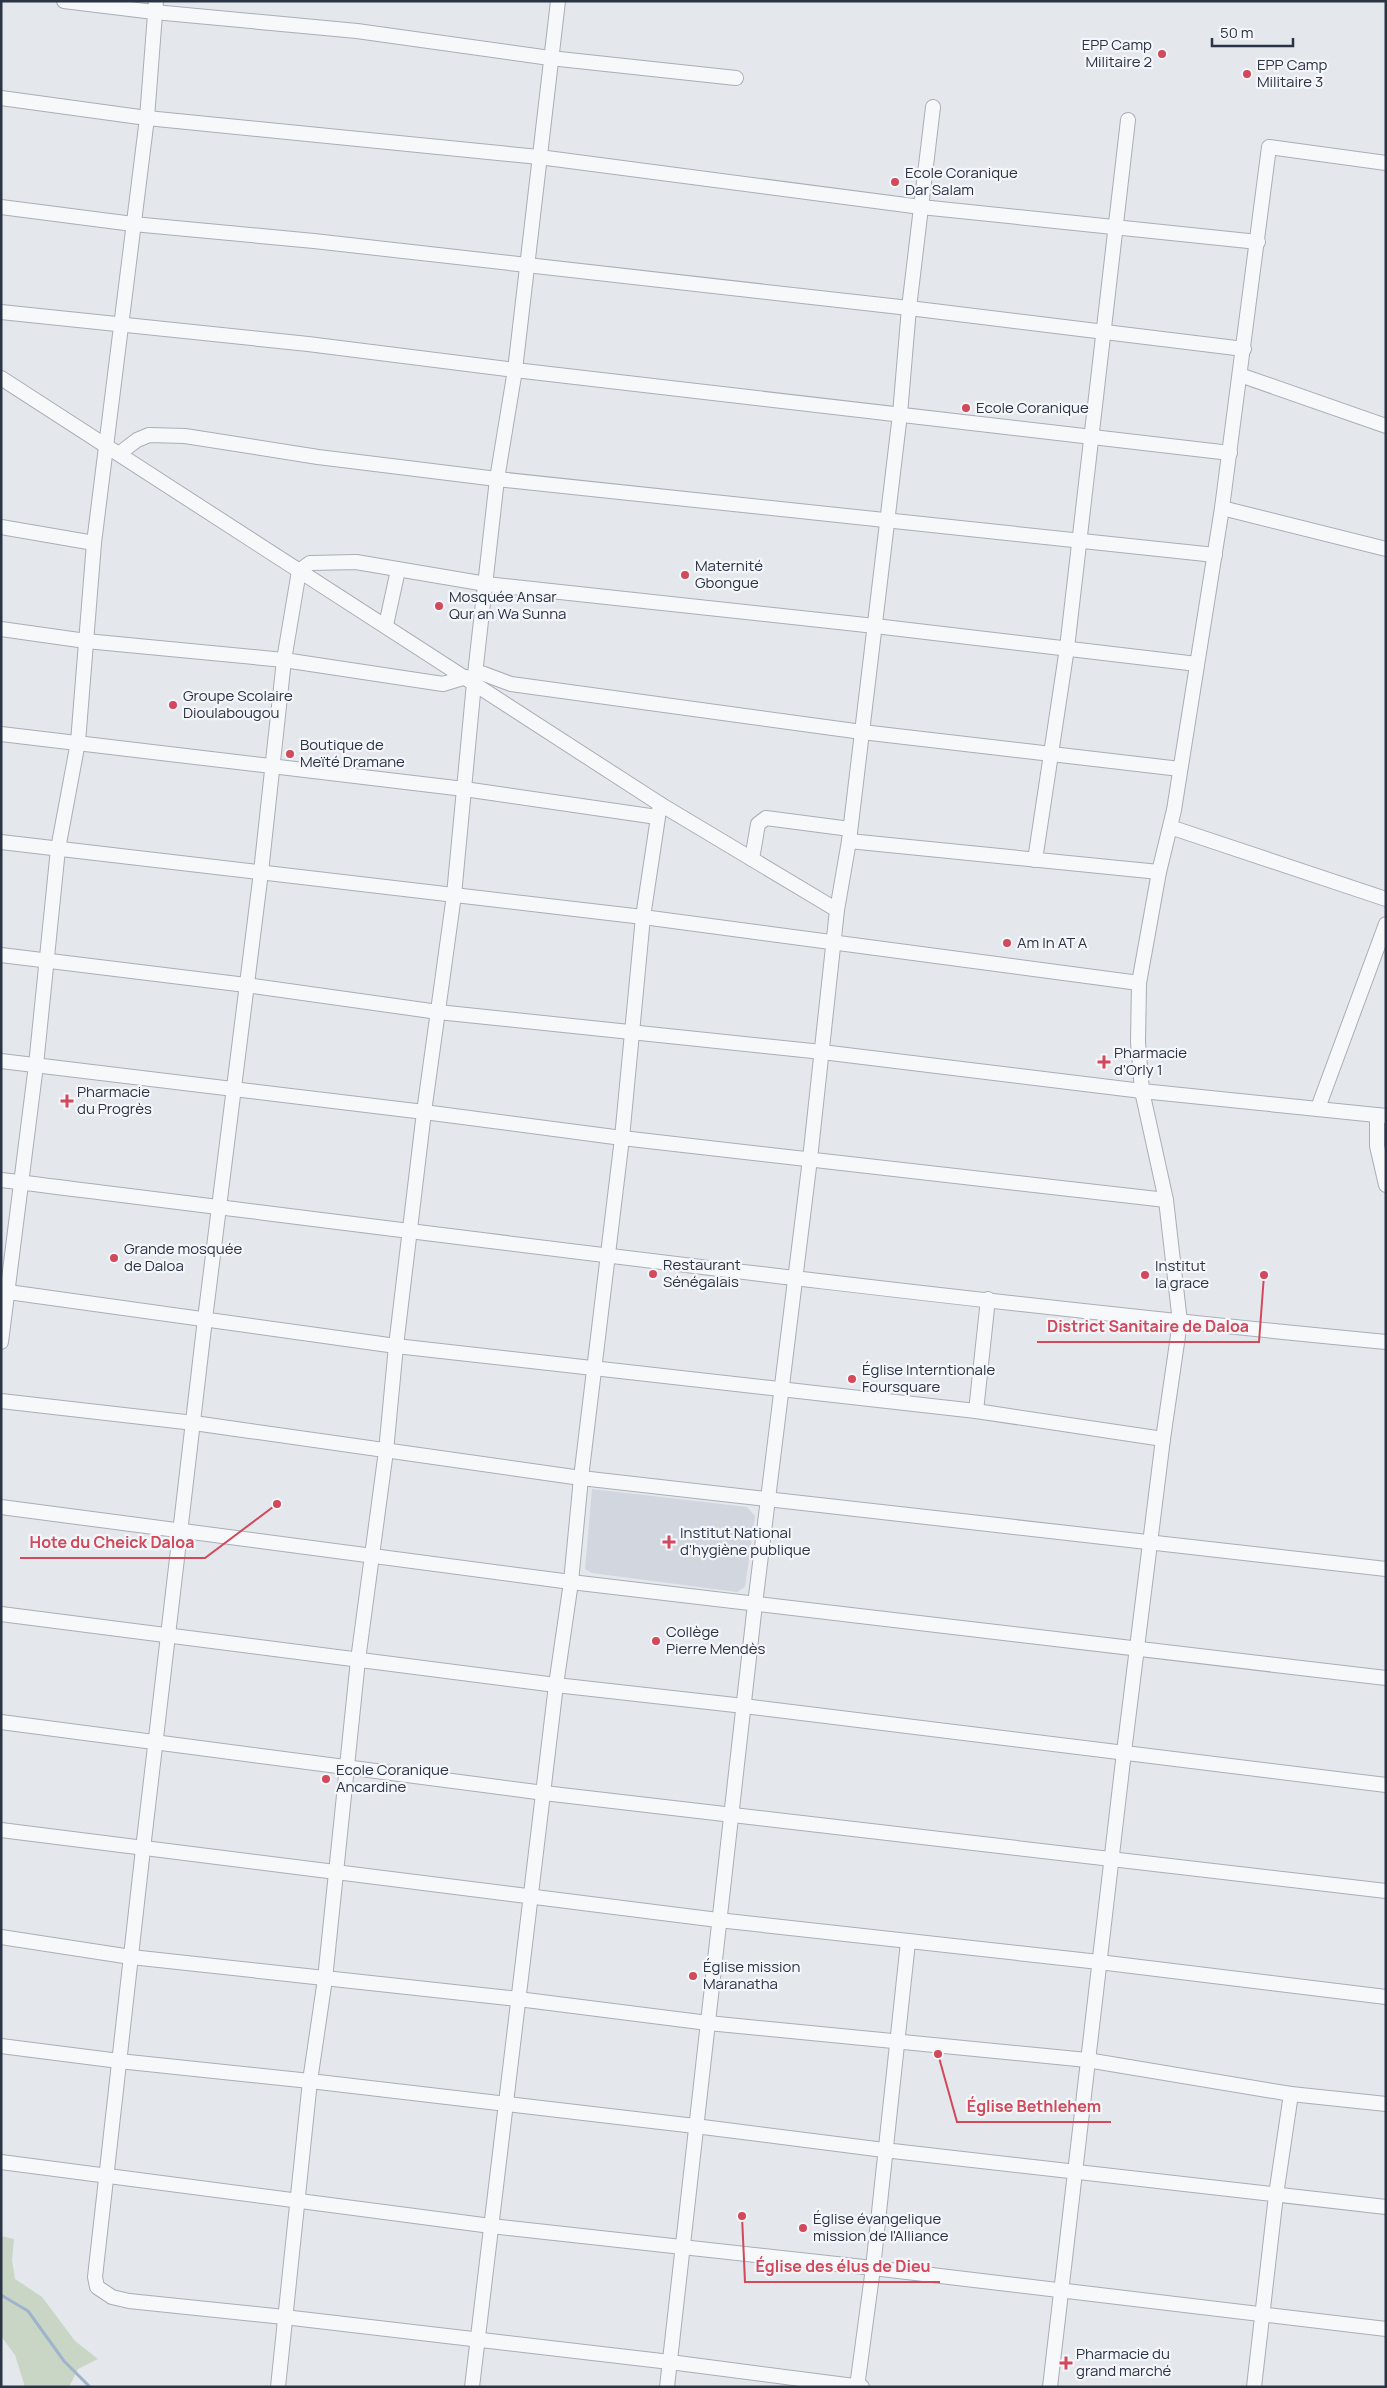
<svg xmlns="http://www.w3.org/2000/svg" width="1387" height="2388" viewBox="0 0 1387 2388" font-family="Manrope,sans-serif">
<rect width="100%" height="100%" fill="#e4e7ec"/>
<path fill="#d2d6de" d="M 592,1489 L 747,1507 L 755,1516 L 745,1587 L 737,1592 L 592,1573 L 585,1569 Z"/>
<path fill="#c9d6c5" d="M 1,2236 L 14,2239 L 12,2260 L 15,2279 L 42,2297 L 75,2341 L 98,2359 L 78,2369 L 69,2387 L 25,2387 L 15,2355 L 1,2336 Z"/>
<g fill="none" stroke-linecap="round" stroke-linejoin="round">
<path stroke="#9fb4cc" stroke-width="3" d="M 1,2295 L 28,2311 L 64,2361 L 90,2387"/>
<defs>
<g id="minor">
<path d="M 64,1 L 154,12 L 357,31 L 550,58 L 736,78"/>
<path d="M 1,98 L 147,118 L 539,157 L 921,207 L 1258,242"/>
<path d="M 1,207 L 133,224 L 314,241 L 909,308 L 1244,349"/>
<path d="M 1,312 L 308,344 L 515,370 L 1230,453"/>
<path d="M 1240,375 L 1386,426"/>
<path d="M 1,378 L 660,804 L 837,910"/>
<path d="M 120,453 L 137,440 L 149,435 L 185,436 L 318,457 L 497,479 L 1215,555"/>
<path d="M 1222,508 L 1386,549"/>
<path d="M 1,527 L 94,543"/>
<path d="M 386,625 L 398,570"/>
<path d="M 1,629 L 86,641 L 284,660 L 443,684 L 466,677"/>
<path d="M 476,671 L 511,684 L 862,732 L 1180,769"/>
<path d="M 1,734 L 464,789 L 657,817"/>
<path d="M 1170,827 L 1386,899"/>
<path d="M 849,841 L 1159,872"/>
<path d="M 1,842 L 643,917 L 1139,983"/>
<path d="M 752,859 L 758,824 L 766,818 L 850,829"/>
<path d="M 1035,860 L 1067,648 L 1128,120"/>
<path d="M 1,955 L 246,985 L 438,1012 L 822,1052 L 1142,1091 L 1386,1116"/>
<path d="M 1,1061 L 424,1112 L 622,1138 L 1166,1200"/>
<path d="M 1318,1108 L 1386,924"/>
<path d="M 1377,1115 L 1377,1146 L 1386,1185"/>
<path d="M 1,1180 C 462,1237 923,1298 1386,1342"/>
<path d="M 1,1291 L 396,1346 L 976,1411 L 1163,1439"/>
<path d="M 1,1342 L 36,1065 L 58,849 L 78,742 L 94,543 L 147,118 L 156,1"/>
<path d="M 1,1401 L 194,1423 L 581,1478 L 1386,1569"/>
<path d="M 976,1411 L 988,1299"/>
<path d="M 1,1507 L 571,1582 L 1386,1678"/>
<path d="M 1,1614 L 556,1685 L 744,1706 L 1386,1785"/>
<path d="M 1,1722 L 544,1793 L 1386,1891"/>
<path d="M 1,1830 L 718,1920 L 1099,1962 L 1386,1997"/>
<path d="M 1,1937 L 131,1957 L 518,1999 L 708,2023 L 1087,2060 L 1291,2094 L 1386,2104"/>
<path d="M 1,2046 L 119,2061 L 310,2081 L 695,2126 L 884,2150 L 1386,2207"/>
<path d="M 1,2162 L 491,2226 L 873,2268 L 1386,2329"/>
<path d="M 278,2387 L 310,2081 L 325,1979 L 358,1660 L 386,1451 L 396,1346 L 424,1112 L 454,895 L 474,683 L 497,479 L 515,370 L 558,1"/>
<path d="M 472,2387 L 556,1685 L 571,1582 L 581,1478 L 622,1138 L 643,917 L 660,804"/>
<path d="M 667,2387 L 755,1604 L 810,1159 L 837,910 L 849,841 L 900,414 L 909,308 L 933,107"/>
<path d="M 857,2387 L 873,2268 L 908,1942"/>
<path d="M 862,2387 L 670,2362 L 284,2317 L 129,2301 L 112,2297 L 97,2287 L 95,2277 L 143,1849 L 205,1319 L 261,872 L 284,660 L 299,571 L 310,563 L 356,562 L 486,584 L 875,626 L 1197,664"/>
<path d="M 1050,2387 L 1124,1752 L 1163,1439 L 1180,1322 L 1166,1200 L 1142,1091 L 1138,1042 L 1139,983 L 1159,872 L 1174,810 L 1222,508 L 1269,147 L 1386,163"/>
<path d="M 1254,2387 L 1276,2195 L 1291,2094"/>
</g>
</defs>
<use href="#minor" stroke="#a9aeb7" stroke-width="16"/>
<use href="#minor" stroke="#f7f8fa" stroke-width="14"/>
</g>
<g fill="#d1495b" stroke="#f4f6f9" stroke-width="2">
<circle cx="1162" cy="54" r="5"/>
<circle cx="1247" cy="74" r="5"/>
<circle cx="895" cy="182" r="5"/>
<circle cx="966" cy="408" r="5"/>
<circle cx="685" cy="575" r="5"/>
<circle cx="439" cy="606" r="5"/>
<circle cx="173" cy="705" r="5"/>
<circle cx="290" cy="754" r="5"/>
<circle cx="1007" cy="943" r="5"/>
<path d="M1101.5 1054.5h5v5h5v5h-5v5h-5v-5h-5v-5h5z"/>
<path d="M64.5 1093.5h5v5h5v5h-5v5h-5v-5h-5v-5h5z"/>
<circle cx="114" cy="1258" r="5"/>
<circle cx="653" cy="1274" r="5"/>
<circle cx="1145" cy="1275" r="5"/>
<circle cx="852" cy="1379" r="5"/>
<path d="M666.5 1534.5h5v5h5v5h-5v5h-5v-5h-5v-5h5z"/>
<circle cx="656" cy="1641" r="5"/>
<circle cx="326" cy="1779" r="5"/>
<circle cx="693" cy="1976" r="5"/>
<circle cx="803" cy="2228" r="5"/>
<path d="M1063.5 2355.5h5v5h5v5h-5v5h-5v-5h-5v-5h5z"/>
</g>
<g text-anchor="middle" stroke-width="4.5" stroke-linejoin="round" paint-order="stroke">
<g font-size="15" fill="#2b3445" stroke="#f4f6f9" text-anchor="start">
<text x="1152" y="50" text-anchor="end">EPP Camp<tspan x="1152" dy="17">Militaire 2</tspan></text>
<text x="1257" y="70">EPP Camp<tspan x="1257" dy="17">Militaire 3</tspan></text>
<text x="905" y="178">Ecole Coranique<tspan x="905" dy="17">Dar Salam</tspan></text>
<text x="976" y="413">Ecole Coranique</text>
<text x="695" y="571">Maternité<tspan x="695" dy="17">Gbongue</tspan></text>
<text x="449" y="602">Mosquée Ansar<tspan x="449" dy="17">Qur an Wa Sunna</tspan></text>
<text x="183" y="701">Groupe Scolaire<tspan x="183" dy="17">Dioulabougou</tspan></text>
<text x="300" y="750">Boutique de<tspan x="300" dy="17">Meïté Dramane</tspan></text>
<text x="1017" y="948">Am In AT A</text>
<text x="1114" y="1058">Pharmacie<tspan x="1114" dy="17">d'Orly 1</tspan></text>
<text x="77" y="1097">Pharmacie<tspan x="77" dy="17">du Progrès</tspan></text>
<text x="124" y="1254">Grande mosquée<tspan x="124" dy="17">de Daloa</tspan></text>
<text x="663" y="1270">Restaurant<tspan x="663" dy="17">Sénégalais</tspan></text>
<text x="1155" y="1271">Institut<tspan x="1155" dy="17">la grace</tspan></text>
<text x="862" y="1375">Église Interntionale<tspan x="862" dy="17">Foursquare</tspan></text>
<text x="680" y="1538">Institut National<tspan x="680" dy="17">d'hygiène publique</tspan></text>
<text x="666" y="1637">Collège<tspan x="666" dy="17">Pierre Mendès</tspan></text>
<text x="336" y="1775">Ecole Coranique<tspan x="336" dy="17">Ancardine</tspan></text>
<text x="703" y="1972">Église mission<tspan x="703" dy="17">Maranatha</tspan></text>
<text x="813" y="2224">Église évangelique<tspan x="813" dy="17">mission de l'Alliance</tspan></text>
<text x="1076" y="2359">Pharmacie du<tspan x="1076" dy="17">grand marché</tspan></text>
</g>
</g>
<path fill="none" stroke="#d1495b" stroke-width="2" d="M1264 1275L1259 1342H1037M277 1504L205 1558H20M938 2054L957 2122H1111M742 2216L745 2282H940"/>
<g fill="#d1495b" stroke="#f4f6f9" stroke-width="2">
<circle cx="1264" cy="1275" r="5"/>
<circle cx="277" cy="1504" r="5"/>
<circle cx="938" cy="2054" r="5"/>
<circle cx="742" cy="2216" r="5"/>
</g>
<g font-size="16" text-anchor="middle" font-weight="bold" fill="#d1495b" stroke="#f4f6f9" stroke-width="4.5" stroke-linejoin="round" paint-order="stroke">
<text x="1148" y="1332">District Sanitaire de Daloa</text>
<text x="112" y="1548">Hote du Cheick Daloa</text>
<text x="1034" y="2112">Église Bethlehem</text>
<text x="843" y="2272">Église des élus de Dieu</text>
</g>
<rect width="1387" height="2388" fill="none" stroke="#2b3445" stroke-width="5"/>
<path d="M1212 38v8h81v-8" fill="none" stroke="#2b3445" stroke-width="2.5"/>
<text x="1220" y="38" font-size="15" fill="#2b3445" stroke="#f4f6f9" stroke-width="4" paint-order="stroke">50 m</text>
</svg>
